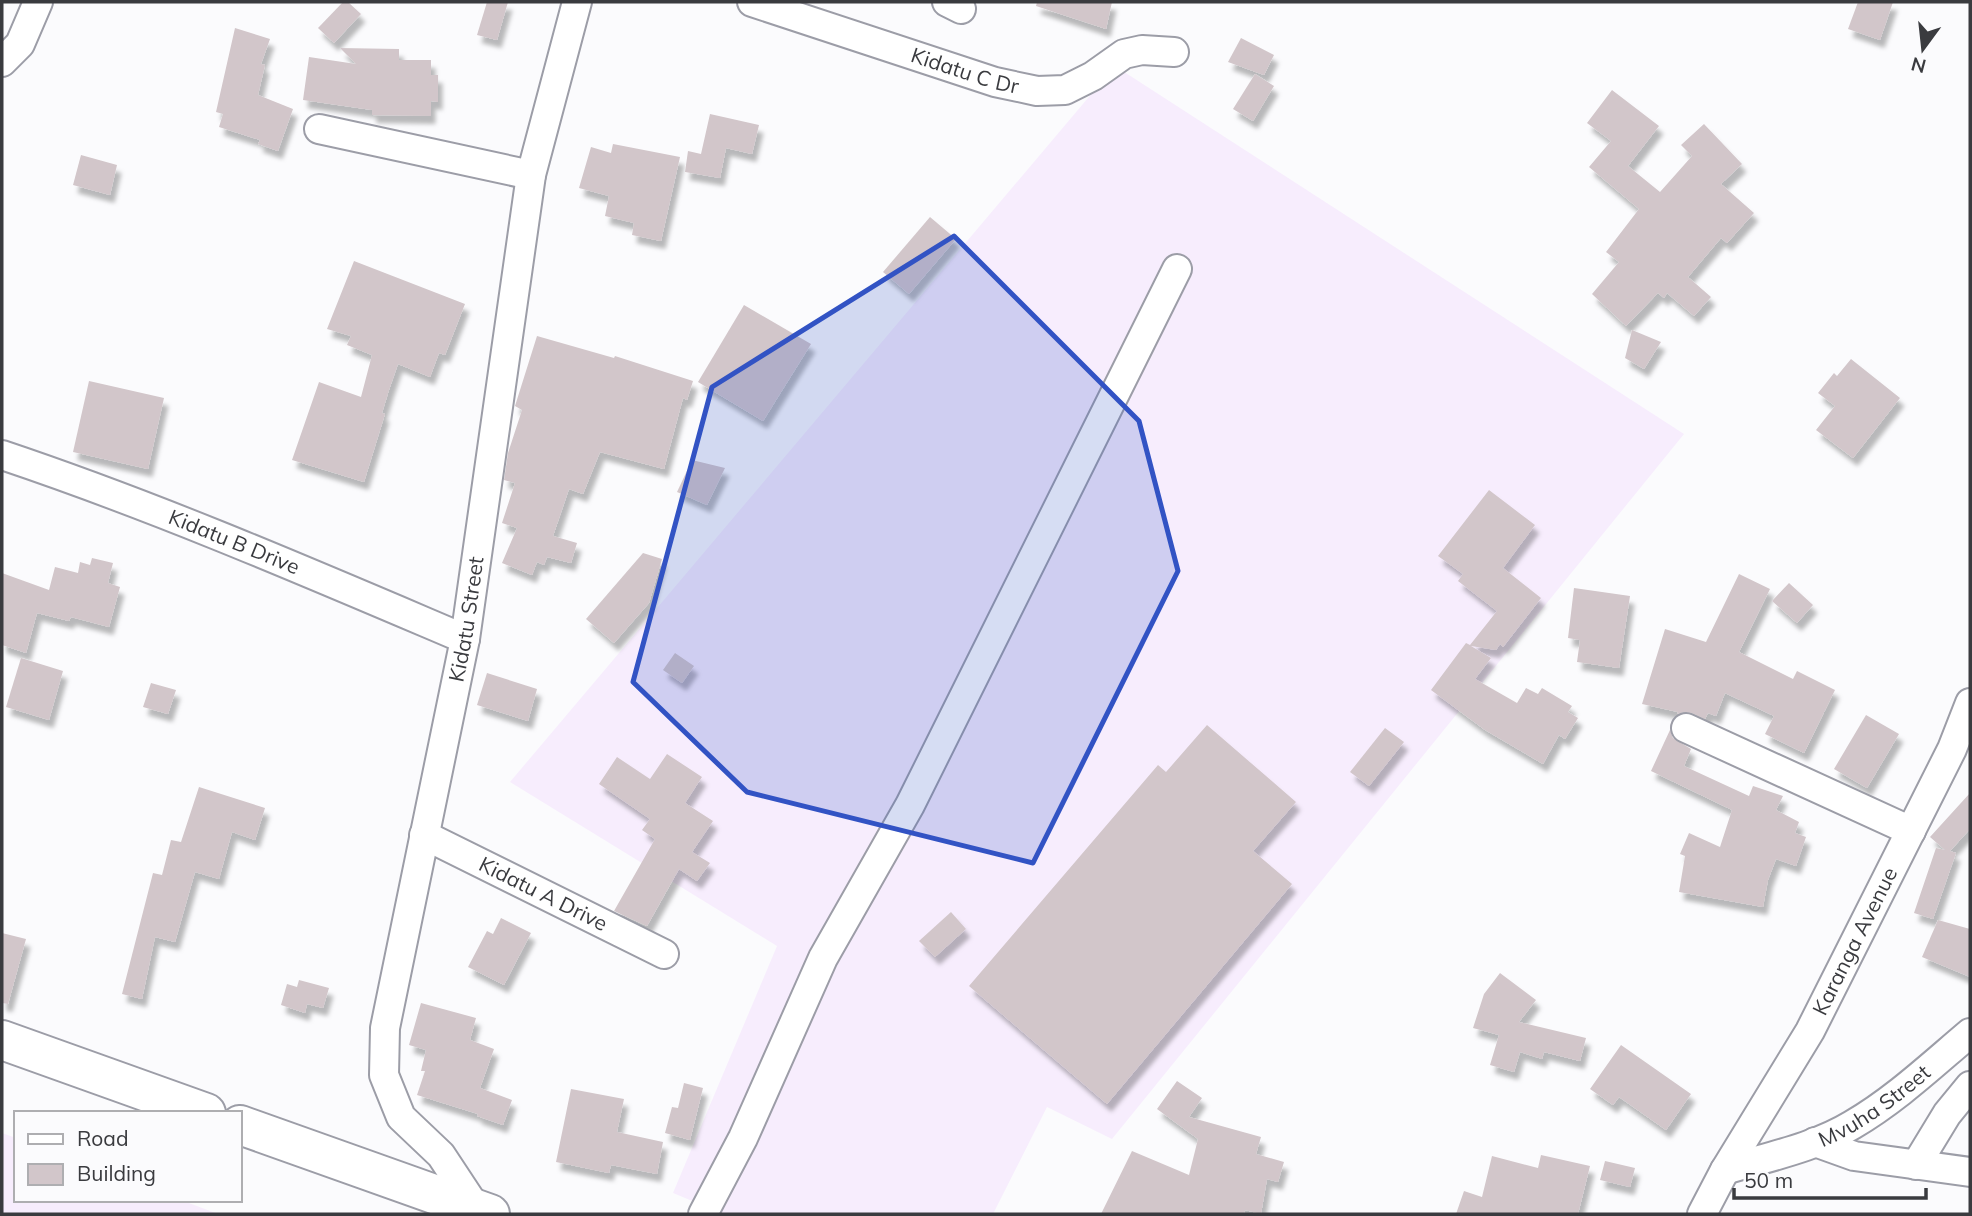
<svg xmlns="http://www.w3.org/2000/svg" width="1972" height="1216" viewBox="0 0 1972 1216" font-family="Mulish,sans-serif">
<defs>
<filter id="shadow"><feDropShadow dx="4.5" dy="8" stdDeviation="2" flood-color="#0004"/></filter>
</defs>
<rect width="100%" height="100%" fill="#fbfbfd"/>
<g fill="#f7edfd">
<path d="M 1115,66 L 1684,434 L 1112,1139 L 1047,1107 L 993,1214 L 724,1214 L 673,1193 L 777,946 L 510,782 Z"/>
<path d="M 2,1133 L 16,1138 L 16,1200 L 181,1200 L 218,1214 L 2,1214 Z"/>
</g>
<g fill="#d2c6ca" filter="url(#shadow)">
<path d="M 343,2 L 348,2 L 361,14 L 334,43 L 318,28 Z"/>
<path d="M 487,2 L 508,2 L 497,40 L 477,35 Z"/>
<path d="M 1037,2 L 1112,2 L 1106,29 L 1036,6 Z"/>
<path d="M 1858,2 L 1893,2 L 1880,40 L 1848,29 Z"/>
<path d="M 235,28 L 270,39 L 261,64 L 265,65 L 258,95 L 293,109 L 278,151 L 258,144 L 260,140 L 219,127 L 223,114 L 216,112 Z"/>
<path d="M 1241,38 L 1274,55 L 1264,75 L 1228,62 Z"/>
<path d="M 340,48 L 399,49 L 399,60 L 431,60 L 431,75 L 438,75 L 438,102 L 431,101 L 431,116 L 372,115 L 372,110 L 303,100 L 309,57 L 356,64 Z"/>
<path d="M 1255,74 L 1274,86 L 1253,121 L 1233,109 Z"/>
<path d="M 1612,90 L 1659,126 L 1628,166 L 1660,192 L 1692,156 L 1681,145 L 1704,124 L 1742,164 L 1721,184 L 1754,213 L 1727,243 L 1721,238 L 1688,277 L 1711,297 L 1694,316 L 1667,293 L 1664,298 L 1658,293 L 1626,326 L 1592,294 L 1619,262 L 1606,252 L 1639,209 L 1589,167 L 1611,141 L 1587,123 Z"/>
<path d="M 710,114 L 759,125 L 752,154 L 726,148 L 720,178 L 685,172 L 688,151 L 701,154 Z"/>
<path d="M 613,144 L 680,157 L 661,241 L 632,235 L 634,223 L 605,216 L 609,196 L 579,188 L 591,147 L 611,153 Z"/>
<path d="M 81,155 L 117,165 L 110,195 L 73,185 Z"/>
<path d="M 930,217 L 956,239 L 909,294 L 883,272 Z"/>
<path d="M 354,261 L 465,304 L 445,355 L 439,353 L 430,377 L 398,364 L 389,390 L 382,413 L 385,414 L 364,482 L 292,460 L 319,382 L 361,397 L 372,355 L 347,345 L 351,336 L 327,329 Z"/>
<path d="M 744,305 L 811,344 L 763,421 L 698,382 Z"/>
<path d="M 1632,330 L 1661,342 L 1644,369 L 1625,358 Z"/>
<path d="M 537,336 L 614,358 L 615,356 L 693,381 L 687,400 L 683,398 L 664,469 L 600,452 L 583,494 L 569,489 L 553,536 L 577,543 L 571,563 L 547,557 L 544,565 L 537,562 L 532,575 L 502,563 L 517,528 L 502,523 L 515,483 L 504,480 L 508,453 L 522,410 L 515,406 Z"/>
<path d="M 1851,359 L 1900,398 L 1853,458 L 1816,430 L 1835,406 L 1818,393 L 1834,373 L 1837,376 Z"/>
<path d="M 89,381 L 164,398 L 148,469 L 73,452 Z"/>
<path d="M 692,460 L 725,468 L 707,505 L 677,492 Z"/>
<path d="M 1489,490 L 1535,525 L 1503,568 L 1541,598 L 1503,647 L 1500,644 L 1496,650 L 1471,646 L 1491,658 L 1475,679 L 1517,703 L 1526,688 L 1538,694 L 1542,688 L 1572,706 L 1568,712 L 1578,718 L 1565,739 L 1559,735 L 1543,764 L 1485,730 L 1431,690 L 1466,643 L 1470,645 L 1497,611 L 1458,581 L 1463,574 L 1438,556 Z"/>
<path d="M 643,553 L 662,559 L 649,603 L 614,643 L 586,619 Z"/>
<path d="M 92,558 L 113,563 L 108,583 L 120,587 L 109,627 L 71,617 L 69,621 L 37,613 L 26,653 L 2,645 L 2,573 L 49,590 L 55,567 L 78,573 L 80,562 L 90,565 Z"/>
<path d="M 1739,574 L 1770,589 L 1739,652 L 1793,679 L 1797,671 L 1835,690 L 1804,753 L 1765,734 L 1774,716 L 1725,693 L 1716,716 L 1708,713 L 1705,719 L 1692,713 L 1684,712 L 1677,714 L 1678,712 L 1642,704 L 1665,629 L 1706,642 Z"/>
<path d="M 1789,583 L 1813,605 L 1797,623 L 1772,601 Z"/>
<path d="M 1574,588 L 1630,596 L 1619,668 L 1577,662 L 1580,640 L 1568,638 Z"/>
<path d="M 675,653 L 694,666 L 682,683 L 663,670 Z"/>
<path d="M 21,658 L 63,671 L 49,720 L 6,707 Z"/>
<path d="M 487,673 L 537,689 L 528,721 L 477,705 Z"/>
<path d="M 151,683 L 176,690 L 168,714 L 143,707 Z"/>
<path d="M 1866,715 L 1899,734 L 1867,788 L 1834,769 Z"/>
<path d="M 1207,725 L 1296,802 L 1253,851 L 1292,884 L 1107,1104 L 969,986 L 1158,765 L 1166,772 Z"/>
<path d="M 1385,728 L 1404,742 L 1369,786 L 1350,772 Z"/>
<path d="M 1670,730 L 1673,738 L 1691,749 L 1684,766 L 1749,796 L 1753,786 L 1783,796 L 1776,810 L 1799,822 L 1795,833 L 1806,837 L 1796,866 L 1776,859 L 1768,880 L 1763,907 L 1679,892 L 1685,856 L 1680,854 L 1689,833 L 1720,847 L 1732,810 L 1651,771 Z"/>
<path d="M 667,754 L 702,777 L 685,803 L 713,821 L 692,852 L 710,863 L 697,881 L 679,869 L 647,926 L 614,911 L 655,839 L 642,830 L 650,819 L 599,784 L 617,757 L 650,779 Z"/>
<path d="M 199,787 L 265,808 L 255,840 L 232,832 L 219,879 L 195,872 L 175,942 L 155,937 L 142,999 L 122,994 L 153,873 L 162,875 L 171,840 L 181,842 Z"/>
<path d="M 1970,793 L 1970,829 L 1950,851 L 1956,853 L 1933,919 L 1914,913 L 1936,848 L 1945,850 L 1930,837 Z"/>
<path d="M 951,912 L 966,929 L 935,957 L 919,941 Z"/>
<path d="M 501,918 L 531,933 L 504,985 L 468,967 L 487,931 L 493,934 Z"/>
<path d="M 1938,920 L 1970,929 L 1970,977 L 1922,957 Z"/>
<path d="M 2,933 L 26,939 L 8,1004 L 2,1003 Z"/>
<path d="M 1500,973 L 1536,1000 L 1519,1022 L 1586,1038 L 1580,1061 L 1544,1052 L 1542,1059 L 1520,1052 L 1514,1072 L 1490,1065 L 1499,1035 L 1473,1028 L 1484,994 Z"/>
<path d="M 299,980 L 329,988 L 323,1008 L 307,1004 L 305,1013 L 281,1005 L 287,984 L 297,987 Z"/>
<path d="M 421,1003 L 476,1018 L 470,1040 L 494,1049 L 480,1088 L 512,1100 L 503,1125 L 477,1116 L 478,1114 L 417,1095 L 425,1071 L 421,1071 L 426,1050 L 409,1045 Z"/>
<path d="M 1621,1045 L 1691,1094 L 1666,1130 L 1619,1097 L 1613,1105 L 1590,1089 Z"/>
<path d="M 1177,1081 L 1202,1098 L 1189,1117 L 1261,1137 L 1256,1154 L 1284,1162 L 1278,1182 L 1267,1179 L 1261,1214 L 1245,1210 L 1244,1214 L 1101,1214 L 1132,1151 L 1189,1175 L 1198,1139 L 1157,1109 Z"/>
<path d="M 684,1083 L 703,1088 L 690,1140 L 665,1133 L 672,1107 L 678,1108 Z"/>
<path d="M 571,1089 L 624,1099 L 617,1132 L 663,1142 L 657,1174 L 611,1165 L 609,1173 L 556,1162 Z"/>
<path d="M 1541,1155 L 1590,1166 L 1578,1214 L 1456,1214 L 1464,1191 L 1482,1197 L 1492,1156 L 1538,1168 Z"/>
<path d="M 1605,1161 L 1635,1168 L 1630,1187 L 1600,1180 Z"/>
</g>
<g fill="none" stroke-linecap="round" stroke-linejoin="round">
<defs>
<g id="minor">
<path id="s1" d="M 752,2 L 995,82 L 1037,91 L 1065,90 L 1093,76 L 1124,54 L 1142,50 L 1174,52"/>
<path d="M 947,2 L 961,9"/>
<path d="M 2,62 L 20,44 L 38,2"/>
<path d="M 319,129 L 531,175"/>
<path id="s2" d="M 2,455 C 160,508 312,574 465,639"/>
<path d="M 1686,728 L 1911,831"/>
<path id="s3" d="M 424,835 L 664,954"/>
<path d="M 1815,1142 L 1854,1156 L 1970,1172"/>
<path d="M 1916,1165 L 1947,1114 L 1970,1086"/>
<path id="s4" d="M 1725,1170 C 1767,1157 1814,1148 1852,1125 C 1895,1100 1932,1065 1970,1033"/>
<path id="s5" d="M 476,1208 L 441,1155 L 401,1117 L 384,1075 L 385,1028 L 465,639 L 531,175 L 577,2"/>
<path d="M 703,1214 L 743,1138 L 823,958 L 910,805 L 1177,269"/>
<path id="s6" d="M 1702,1214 L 1725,1170 L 1810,1031 L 1952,749 L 1970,703"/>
</g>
<g id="highway">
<path d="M 2,1040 L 206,1113"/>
<path d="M 240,1125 L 490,1214"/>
</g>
</defs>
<use href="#minor" stroke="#9c9da7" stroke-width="32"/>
<use href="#highway" stroke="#9c9da7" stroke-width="42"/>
<use href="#minor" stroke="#fff" stroke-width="28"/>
<use href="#highway" stroke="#fff" stroke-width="38"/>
</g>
<path fill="#3253c4" fill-opacity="0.2" stroke="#3253c4" stroke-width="5" stroke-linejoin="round" d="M 954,236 L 1139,421 L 1178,571 L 1033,863 L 747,792 L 633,682 L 712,387 Z"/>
<g text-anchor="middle" stroke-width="7" stroke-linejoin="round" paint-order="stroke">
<g font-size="21" fill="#3a3b3f" stroke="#fbfbfd">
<text dy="7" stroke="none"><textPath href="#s1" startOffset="224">Kidatu C Dr</textPath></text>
<text dy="7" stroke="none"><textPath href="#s2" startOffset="248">Kidatu B Drive</textPath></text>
<text dy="7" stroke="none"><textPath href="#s5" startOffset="628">Kidatu Street</textPath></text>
<text dy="7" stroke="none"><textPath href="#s3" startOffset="133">Kidatu A Drive</textPath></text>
<text dy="7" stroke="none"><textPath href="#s6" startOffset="313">Karanga Avenue</textPath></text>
<text dy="7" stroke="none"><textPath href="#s4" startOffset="164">Mvuha Street</textPath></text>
</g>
</g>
<rect width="1972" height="1216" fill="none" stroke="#3a3b3f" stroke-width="7"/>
<rect x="14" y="1111" width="228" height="91" fill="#fbfbfd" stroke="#aeaeb1" stroke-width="2"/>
<rect x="28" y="1134" width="35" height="10" fill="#ffffff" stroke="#aeaeb1" stroke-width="2"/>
<text x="77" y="1146" font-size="21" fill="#3a3b3f">Road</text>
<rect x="28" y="1164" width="35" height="21" fill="#d2c6ca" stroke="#aeaeb1" stroke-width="2"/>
<text x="77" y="1181" font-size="21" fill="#3a3b3f">Building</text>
<g transform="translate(1923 49) rotate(195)" stroke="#fbfbfd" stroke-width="5" paint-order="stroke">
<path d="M0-5L12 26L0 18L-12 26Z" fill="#3a3b3f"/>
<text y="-10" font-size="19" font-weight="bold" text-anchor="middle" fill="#3a3b3f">N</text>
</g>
<path d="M1734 1188v10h192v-10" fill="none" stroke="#3a3b3f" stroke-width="3.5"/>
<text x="1744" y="1188" font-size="21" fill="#3a3b3f" stroke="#fbfbfd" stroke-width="5" paint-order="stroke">50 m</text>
</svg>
